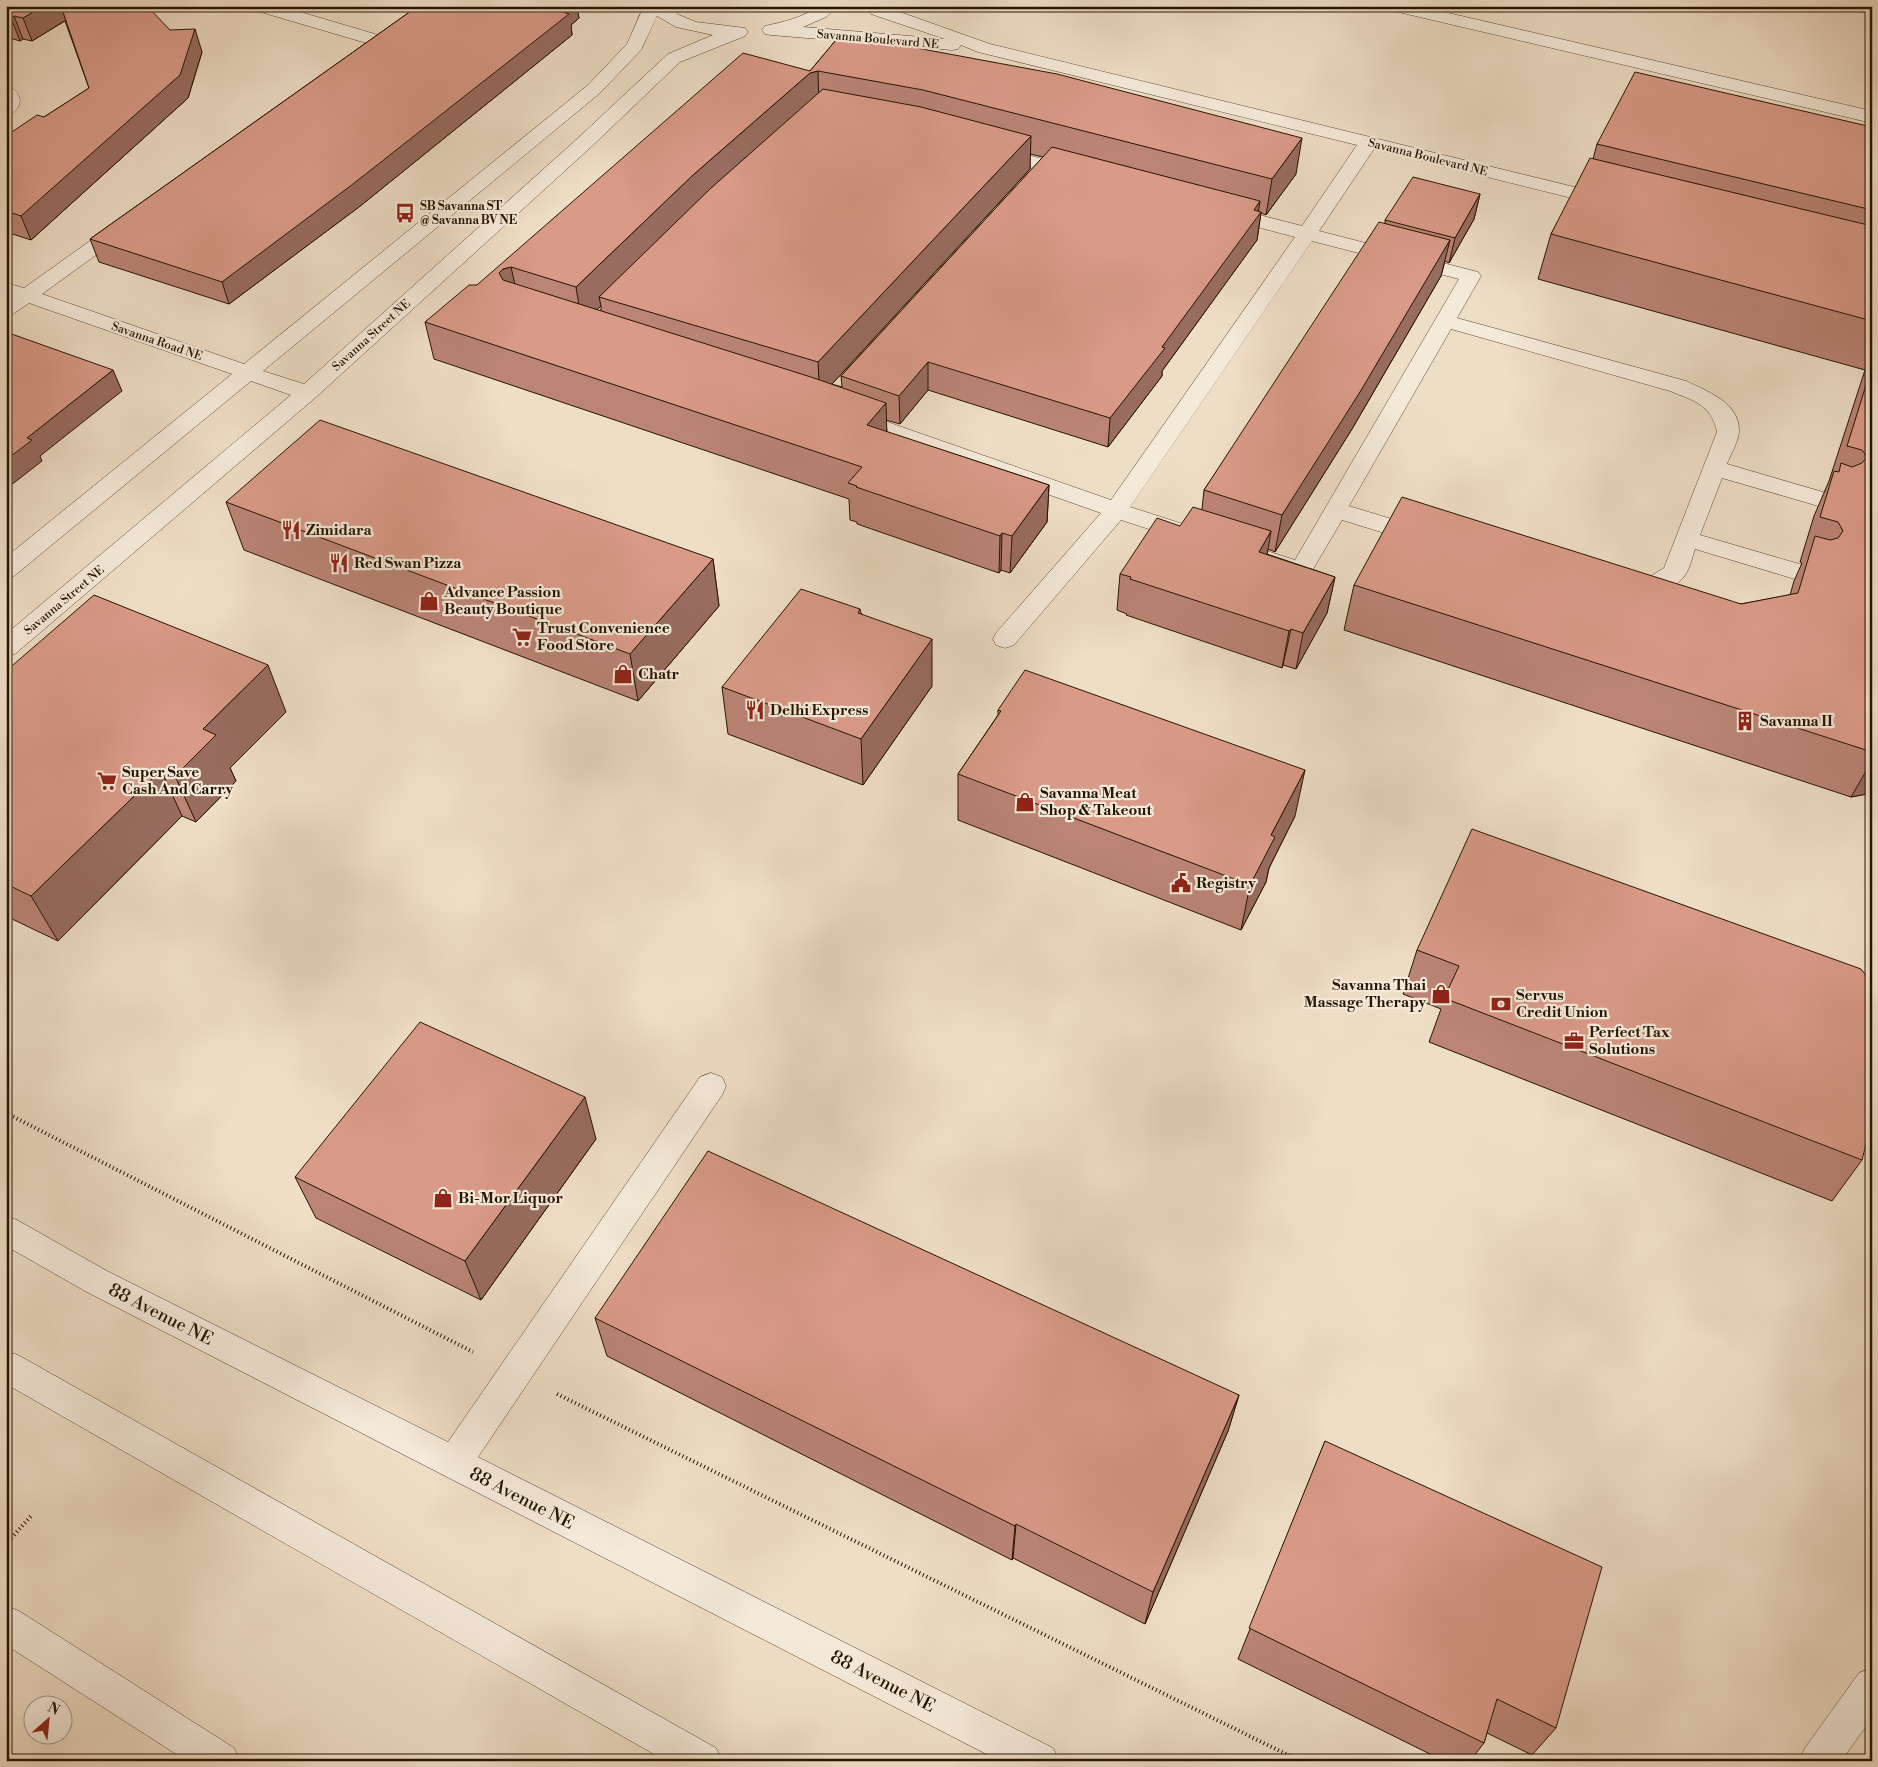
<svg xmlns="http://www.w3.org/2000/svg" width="1878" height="1767" viewBox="0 0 1878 1767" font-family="'Libre Bodoni',serif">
<rect width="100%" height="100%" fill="#efdec6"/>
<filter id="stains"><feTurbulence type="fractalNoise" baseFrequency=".004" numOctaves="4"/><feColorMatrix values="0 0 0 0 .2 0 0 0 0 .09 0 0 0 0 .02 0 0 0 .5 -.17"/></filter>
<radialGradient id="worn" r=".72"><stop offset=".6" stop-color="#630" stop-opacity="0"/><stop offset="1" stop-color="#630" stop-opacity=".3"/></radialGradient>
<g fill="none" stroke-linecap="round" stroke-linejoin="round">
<defs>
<g id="minor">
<path d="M 252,6 L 280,6 L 385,37 L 388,41 L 385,45 L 379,46 L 373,45 L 254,10 Z"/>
<path d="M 644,6 L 668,6 L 679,15 L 696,22 L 745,28 L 748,32 L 745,36 L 680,62 L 591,147 L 315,398 L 15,654 L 6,657 L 6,634 L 291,395 L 251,381 L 14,576 L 6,578 L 6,557 L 232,374 L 29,303 L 13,314 L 6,316 L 6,300 L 11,297 L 6,296 L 6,286 L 13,285 L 24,288 L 118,221 L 125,219 L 132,221 L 135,225 L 132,229 L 42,294 L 244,364 L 588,85 L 627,44 ZM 657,16 L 676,27 L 713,35 L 668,54 L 577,139 L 304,384 L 263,371 L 600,93 L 641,50 Z"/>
<path d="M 819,6 L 838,6 L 826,17 L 803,27 L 945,39 L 871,14 L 865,6 L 883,6 L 990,44 L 1615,197 L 1618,201 L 1615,205 L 1608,207 L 1374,149 L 1319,231 L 1478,272 L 1481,276 L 1457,318 L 1686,381 C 1707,391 1740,403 1739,431 C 1739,441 1730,455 1727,464 L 1840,497 L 1844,502 L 1840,507 L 1832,510 L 1722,478 L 1700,535 L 1816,569 L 1820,575 L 1816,581 L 1808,583 L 1695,549 C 1692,558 1689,572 1682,579 C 1669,592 1637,603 1619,598 L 1616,592 L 1619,586 L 1644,580 L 1664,568 L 1717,432 C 1711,404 1694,401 1670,391 L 1451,329 L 1349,506 L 1431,531 L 1435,537 L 1431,543 L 1423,545 L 1342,520 L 1309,576 L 1301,578 L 1121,520 L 1014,645 L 1005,648 L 996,645 L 993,639 L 996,633 L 1101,513 L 817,413 L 580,338 L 576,334 L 580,330 L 698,213 L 813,110 L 820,108 L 923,128 L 1302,226 L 1357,145 L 978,52 L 961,45 L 958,49 L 952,50 L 771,35 L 765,34 L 762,30 L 765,26 C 783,22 802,18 819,6 ZM 824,120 L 922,139 L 1295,237 L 1111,500 L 833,403 L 601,332 L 712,221 ZM 1312,241 L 1459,279 L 1295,560 L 1130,507 Z"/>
<path d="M 1386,6 L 1418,6 L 1872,111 L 1872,123 L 1394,11 L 1388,10 Z"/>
<path d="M 1850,6 L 1872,6 L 1872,14 L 1852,10 Z"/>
<path d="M 6,86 C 24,90 25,111 6,115 Z"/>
<path d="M 711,1073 L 722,1077 L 726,1086 L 722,1095 L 478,1457 L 1053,1748 L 1059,1761 L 1000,1761 L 85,1291 L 6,1246 L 6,1216 L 17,1220 L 107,1271 L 448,1442 L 700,1077 Z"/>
<path d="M 6,1351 L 18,1355 L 716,1748 L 722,1761 L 666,1761 L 6,1384 Z"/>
<path d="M 6,1606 L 19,1611 L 234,1748 L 240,1761 L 187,1761 L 6,1645 Z"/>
<path d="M 1872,1668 L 1872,1718 L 1841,1761 L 1799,1761 L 1805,1748 L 1859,1673 Z"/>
</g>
</defs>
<use href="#minor" stroke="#584632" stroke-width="1"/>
<g stroke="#261400" stroke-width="4" stroke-dasharray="1 3" stroke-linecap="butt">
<path d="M 6,1113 L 473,1352"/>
<path d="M 557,1394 L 1300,1761"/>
<path d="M 6,1544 L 32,1515"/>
</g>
<use href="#minor" fill="#f5eada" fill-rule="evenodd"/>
</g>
<g fill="#bb8475" stroke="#261400" fill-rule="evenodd">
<path d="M 6,6 L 170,30 L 202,52 L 188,98 L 31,240 L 6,232 L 6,136 L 44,117 L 89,88 L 65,21 L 32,41 L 23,39 L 20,41 L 6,37 Z"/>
<path d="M 418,6 L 578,6 L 577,7 L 579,18 L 571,25 L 572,35 L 359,207 L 229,304 L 99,262 L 90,239 Z"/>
<path d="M 841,34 L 1296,174 L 1266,215 L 1261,213 L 1257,240 L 1162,371 L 1162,376 L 1108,447 L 928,390 L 900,424 L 886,420 L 887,432 L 1049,485 L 1047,522 L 1010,573 L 1001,570 L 999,573 L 857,524 L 857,522 L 850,520 L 849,499 L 434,359 L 425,322 L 477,285 L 810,71 ZM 1030,154 L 1043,157 L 841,376 L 842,387 L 832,384 L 1030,169 ZM 601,306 L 601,311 L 597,310 Z"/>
<path d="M 1872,127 L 1872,793 L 1851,797 L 1344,630 L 1354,585 L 1741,604 L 1790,595 L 1794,581 L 1802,563 L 1800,562 L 1814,516 L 1829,481 L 1865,370 L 1538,279 L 1551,234 L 1593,159 L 1597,144 Z"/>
<path d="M 1480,194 L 1474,219 L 1449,263 L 1445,261 L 1441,276 L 1352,429 L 1275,552 L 1268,549 L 1267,554 L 1335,577 L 1327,613 L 1296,669 L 1283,665 L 1282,668 L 1126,615 L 1127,614 L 1117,610 L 1120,574 L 1202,509 L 1204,490 L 1385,223 L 1385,220 Z"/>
<path d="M 226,502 L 713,559 L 719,606 L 638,701 L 244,550 Z"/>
<path d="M 860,609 L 861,613 L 932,686 L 863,785 L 728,734 L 722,687 Z"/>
<path d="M 6,671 L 286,712 L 230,768 L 236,781 L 196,822 L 182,816 L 58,941 L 10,918 L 6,922 Z"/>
<path d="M 998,710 L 1295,816 L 1269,868 L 1266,882 L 1241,930 L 958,820 L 958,774 L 998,715 Z"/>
<path d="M 1417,950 L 1872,983 L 1862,1160 L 1832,1201 L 1429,1042 L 1441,1009 L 1403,994 Z"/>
<path d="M 596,1139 L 481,1300 L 316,1218 L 295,1177 Z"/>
<path d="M 595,1318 L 1239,1395 L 1228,1431 L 1145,1624 L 1013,1558 L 1012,1560 L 607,1356 Z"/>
<path d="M 1325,1441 L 1556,1728 L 1532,1755 L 1487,1733 L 1484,1743 L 1470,1761 L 1444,1761 L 1238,1659 Z"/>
</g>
<g fill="#986c5f" stroke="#261400">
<path d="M 43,6 L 61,6 L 66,20 L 32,41 L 23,18 Z"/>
<path d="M 564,6 L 578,6 L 577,7 L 579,18 L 571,25 L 572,35 L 359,207 L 229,304 L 222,282 Z"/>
<path d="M 14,16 L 23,39 L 20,41 L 11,18 Z"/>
<path d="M 195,29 L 202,52 L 188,98 L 31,240 L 21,216 Z"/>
<path d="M 818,71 L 819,106 L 599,297 L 601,306 L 582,324 L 576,287 L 693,175 L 810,73 Z"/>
<path d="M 1031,136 L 1030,169 L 820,397 L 818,362 Z"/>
<path d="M 1302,138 L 1296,174 L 1266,215 L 1272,179 Z"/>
<path d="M 1480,194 L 1474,219 L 1449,263 L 1455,238 Z"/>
<path d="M 1260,201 L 1258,215 L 1261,212 L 1257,240 L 1162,371 L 1162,376 L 1108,447 L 1110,418 L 1162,347 Z"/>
<path d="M 1450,240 L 1441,276 L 1352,429 L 1275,552 L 1282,515 Z"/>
<path d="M 511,267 L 519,303 L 510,305 L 499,273 L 503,269 Z"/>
<path d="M 928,362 L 928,390 L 900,424 L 899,396 Z"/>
<path d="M 113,370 L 122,391 L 40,456 L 42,461 L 6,489 L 6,460 L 27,438 Z"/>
<path d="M 886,403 L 887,440 L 867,425 Z"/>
<path d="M 1049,485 L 1047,522 L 1010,573 L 1012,536 Z"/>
<path d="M 1271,531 L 1265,568 L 1259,552 Z"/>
<path d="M 1002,533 L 1001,570 L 999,573 L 1000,536 Z"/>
<path d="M 713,559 L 719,606 L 638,701 L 630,654 Z"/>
<path d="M 1335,577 L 1327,613 L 1296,669 L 1303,633 Z"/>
<path d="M 1291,629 L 1283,665 L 1282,668 L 1289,631 Z"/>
<path d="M 932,639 L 932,686 L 863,785 L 861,739 Z"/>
<path d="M 268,665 L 286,712 L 230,768 L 236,781 L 196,822 L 175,776 L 203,729 Z"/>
<path d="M 1872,761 L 1872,793 L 1851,797 Z"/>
<path d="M 161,770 L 182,816 L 58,941 L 31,896 Z"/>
<path d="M 1305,770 L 1295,816 L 1269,868 L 1266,882 L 1241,930 L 1250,885 L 1271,835 Z"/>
<path d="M 6,912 L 10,918 L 6,922 Z"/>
<path d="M 585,1097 L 596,1139 L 481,1300 L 465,1261 Z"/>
<path d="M 1239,1395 L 1228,1431 L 1145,1624 L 1153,1592 Z"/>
<path d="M 1016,1524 L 1013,1558 L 1012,1560 L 1015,1526 Z"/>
</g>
<g fill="#d99a88" stroke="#261400">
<path d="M 6,6 L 43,6 L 23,18 L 14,16 L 11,18 L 6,16 Z"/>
<path d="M 61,6 L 147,6 L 170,30 L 195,29 L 180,75 L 21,216 L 6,211 L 6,136 L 37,115 L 44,117 L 89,88 Z"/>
<path d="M 418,6 L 564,6 L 559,11 L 569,14 L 353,184 L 222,282 L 90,239 Z"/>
<path d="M 841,34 L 1057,74 L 1302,138 L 1272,179 L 923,90 L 818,71 L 810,73 L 693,175 L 576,287 L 511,267 L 503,269 L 499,273 L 503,280 L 814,378 L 886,403 L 867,425 L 1049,485 L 1012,536 L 1002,533 L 1000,536 L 856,487 L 857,486 L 848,483 L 862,467 L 425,322 L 469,285 L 477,285 L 743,53 L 810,71 Z"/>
<path d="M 1635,72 L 1872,127 L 1872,210 L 1597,144 Z"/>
<path d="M 823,89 L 921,107 L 1031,136 L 818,362 L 599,297 L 710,189 Z"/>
<path d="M 1052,147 L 1260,201 L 1254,210 L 1261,212 L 1162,347 L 1165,348 L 1110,418 L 928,362 L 899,396 L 841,376 Z"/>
<path d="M 1590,158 L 1872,226 L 1872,321 L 1551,234 Z"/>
<path d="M 1413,177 L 1480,194 L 1455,238 L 1385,220 Z"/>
<path d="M 1379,222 L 1450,240 L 1360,392 L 1282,515 L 1204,490 Z"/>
<path d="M 6,332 L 113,370 L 27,438 L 32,440 L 6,460 Z"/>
<path d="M 1872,366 L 1872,752 L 1354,585 L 1402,497 L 1741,604 L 1798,593 L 1815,536 L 1830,540 L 1838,538 L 1843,531 L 1838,522 L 1820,517 L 1834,471 L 1839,472 L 1841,463 L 1852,467 L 1862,463 L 1867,457 L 1862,450 L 1847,446 Z"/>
<path d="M 320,420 L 713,559 L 630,654 L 226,502 Z"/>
<path d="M 1193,507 L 1271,531 L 1259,552 L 1335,577 L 1303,633 L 1291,629 L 1289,631 L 1130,579 L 1131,577 L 1120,574 L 1157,518 L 1180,526 Z"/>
<path d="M 801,589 L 860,609 L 858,613 L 932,639 L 861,739 L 722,687 Z"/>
<path d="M 94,595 L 268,665 L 203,729 L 216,735 L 175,776 L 161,770 L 31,896 L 6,884 L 6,671 Z"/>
<path d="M 1025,670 L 1305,770 L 1271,835 L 1275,837 L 1250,885 L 958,774 L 1001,711 L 998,710 Z"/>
<path d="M 1472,829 L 1861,969 L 1872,983 L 1872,1121 L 1862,1160 L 1444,998 L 1459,966 L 1417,950 Z"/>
<path d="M 420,1022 L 585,1097 L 465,1261 L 295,1177 Z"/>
<path d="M 708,1151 L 1239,1395 L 1153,1592 L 1016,1524 L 1015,1526 L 595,1318 Z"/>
<path d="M 1325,1441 L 1602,1567 L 1556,1728 L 1497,1699 L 1484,1743 L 1249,1628 Z"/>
</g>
<defs>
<symbol id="bus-bare" viewBox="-9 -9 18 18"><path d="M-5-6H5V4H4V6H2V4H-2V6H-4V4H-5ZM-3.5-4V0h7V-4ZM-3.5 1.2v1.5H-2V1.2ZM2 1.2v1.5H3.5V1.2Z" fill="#8f2418" stroke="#f5eada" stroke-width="2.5" paint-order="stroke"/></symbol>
<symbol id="restaurant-bare" viewBox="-9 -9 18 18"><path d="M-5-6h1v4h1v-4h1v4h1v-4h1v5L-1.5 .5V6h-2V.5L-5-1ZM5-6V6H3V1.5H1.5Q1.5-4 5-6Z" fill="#8f2418" stroke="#f5eada" stroke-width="2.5" paint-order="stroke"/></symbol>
<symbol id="shop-bare" viewBox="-9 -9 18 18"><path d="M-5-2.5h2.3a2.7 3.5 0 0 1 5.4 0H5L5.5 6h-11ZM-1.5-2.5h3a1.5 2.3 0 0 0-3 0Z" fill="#8f2418" stroke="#f5eada" stroke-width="2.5" paint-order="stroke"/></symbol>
<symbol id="supermarket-bare" viewBox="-9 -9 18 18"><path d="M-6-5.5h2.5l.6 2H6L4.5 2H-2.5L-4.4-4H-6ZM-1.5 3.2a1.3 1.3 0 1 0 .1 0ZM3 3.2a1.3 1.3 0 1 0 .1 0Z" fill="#8f2418" stroke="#f5eada" stroke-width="2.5" paint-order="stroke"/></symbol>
<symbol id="building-bare" viewBox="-9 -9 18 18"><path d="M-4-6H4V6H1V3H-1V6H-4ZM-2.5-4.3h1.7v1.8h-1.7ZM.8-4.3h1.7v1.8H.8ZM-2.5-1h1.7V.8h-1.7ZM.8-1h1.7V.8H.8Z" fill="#8f2418" stroke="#f5eada" stroke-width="2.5" paint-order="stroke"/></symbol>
<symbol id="civic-bare" viewBox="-9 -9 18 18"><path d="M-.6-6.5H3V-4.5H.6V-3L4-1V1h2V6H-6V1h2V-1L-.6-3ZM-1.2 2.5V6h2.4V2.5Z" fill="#8f2418" stroke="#f5eada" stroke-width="2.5" paint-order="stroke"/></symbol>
<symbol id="bank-bare" viewBox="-9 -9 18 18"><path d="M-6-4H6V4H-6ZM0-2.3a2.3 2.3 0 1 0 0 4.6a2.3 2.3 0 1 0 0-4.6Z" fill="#8f2418" stroke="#f5eada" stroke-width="2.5" paint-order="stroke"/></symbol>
<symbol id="office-bare" viewBox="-9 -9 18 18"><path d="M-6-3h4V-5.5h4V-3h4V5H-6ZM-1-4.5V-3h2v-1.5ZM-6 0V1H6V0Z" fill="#8f2418" stroke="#f5eada" stroke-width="2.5" paint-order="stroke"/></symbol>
</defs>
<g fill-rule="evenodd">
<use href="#bus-bare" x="391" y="199" width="28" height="28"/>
<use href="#restaurant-bare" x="277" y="516" width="28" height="28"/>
<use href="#restaurant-bare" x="325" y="549" width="28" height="28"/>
<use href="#shop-bare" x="415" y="587" width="28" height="28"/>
<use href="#supermarket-bare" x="508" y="623" width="28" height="28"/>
<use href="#shop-bare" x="609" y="660" width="28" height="28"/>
<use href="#restaurant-bare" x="741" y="696" width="28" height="28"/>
<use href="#building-bare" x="1731" y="707" width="28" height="28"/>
<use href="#supermarket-bare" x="93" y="767" width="28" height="28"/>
<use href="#shop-bare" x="1011" y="788" width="28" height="28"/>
<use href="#civic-bare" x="1167" y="869" width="28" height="28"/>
<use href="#shop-bare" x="1427" y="980" width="28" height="28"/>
<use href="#bank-bare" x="1487" y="990" width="28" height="28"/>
<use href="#office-bare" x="1560" y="1027" width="28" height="28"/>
<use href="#shop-bare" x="429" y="1184" width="28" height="28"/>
</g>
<g text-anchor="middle" stroke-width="4.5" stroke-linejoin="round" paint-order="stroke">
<g font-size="12" fill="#261400" stroke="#f5eada">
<text transform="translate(878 39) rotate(5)" y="4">Savanna Boulevard NE</text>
<text transform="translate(1428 157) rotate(14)" y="4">Savanna Boulevard NE</text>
<text transform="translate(371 335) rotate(-42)" y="4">Savanna Street NE</text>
<text transform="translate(157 341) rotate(19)" y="4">Savanna Road NE</text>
<text transform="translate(64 600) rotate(-40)" y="4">Savanna Street NE</text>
</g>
<g font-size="12" font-weight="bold" fill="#261400" stroke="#f5eada" text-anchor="start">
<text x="420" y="210">SB Savanna ST<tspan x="420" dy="14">@ Savanna BV NE</tspan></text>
</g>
<g font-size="15" font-weight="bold" fill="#261400" stroke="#f5eada" text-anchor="start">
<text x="306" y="535">Zimidara</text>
<text x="354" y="568">Red Swan Pizza</text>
<text x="444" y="597">Advance Passion<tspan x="444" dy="17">Beauty Boutique</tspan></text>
<text x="537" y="633">Trust Convenience<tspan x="537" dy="17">Food Store</tspan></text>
<text x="638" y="679">Chatr</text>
<text x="770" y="715">Delhi Express</text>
<text x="1760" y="726">Savanna II</text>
<text x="122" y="777">Super Save<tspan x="122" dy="17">Cash And Carry</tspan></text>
<text x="1040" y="798">Savanna Meat<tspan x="1040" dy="17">Shop &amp; Takeout</tspan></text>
<text x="1196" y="888">Registry</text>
<text x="1426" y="990" text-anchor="end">Savanna Thai<tspan x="1426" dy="17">Massage Therapy</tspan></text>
<text x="1516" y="1000">Servus<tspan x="1516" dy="17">Credit Union</tspan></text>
<text x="1589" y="1037">Perfect Tax<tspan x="1589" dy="17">Solutions</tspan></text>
<text x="458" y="1203">Bi-Mor Liquor</text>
</g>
<g font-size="18" fill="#261400" stroke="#f5eada">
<text transform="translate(161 1314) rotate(27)" y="6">88 Avenue NE</text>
<text transform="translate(522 1498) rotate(27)" y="6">88 Avenue NE</text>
<text transform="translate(883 1681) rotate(27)" y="6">88 Avenue NE</text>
</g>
</g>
<rect width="1878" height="1767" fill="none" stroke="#efdec6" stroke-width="25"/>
<rect x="8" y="8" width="1863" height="1752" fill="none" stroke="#261400" stroke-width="2.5"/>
<rect x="12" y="12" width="1853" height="1742" fill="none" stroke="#261400"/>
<g transform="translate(48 1720) rotate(27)"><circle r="24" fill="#f5eada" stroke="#a29483"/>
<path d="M0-4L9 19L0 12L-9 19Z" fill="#8f2418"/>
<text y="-8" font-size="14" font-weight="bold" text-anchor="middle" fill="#261400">N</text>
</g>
<rect width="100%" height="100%" filter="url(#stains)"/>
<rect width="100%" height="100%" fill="url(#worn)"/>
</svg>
